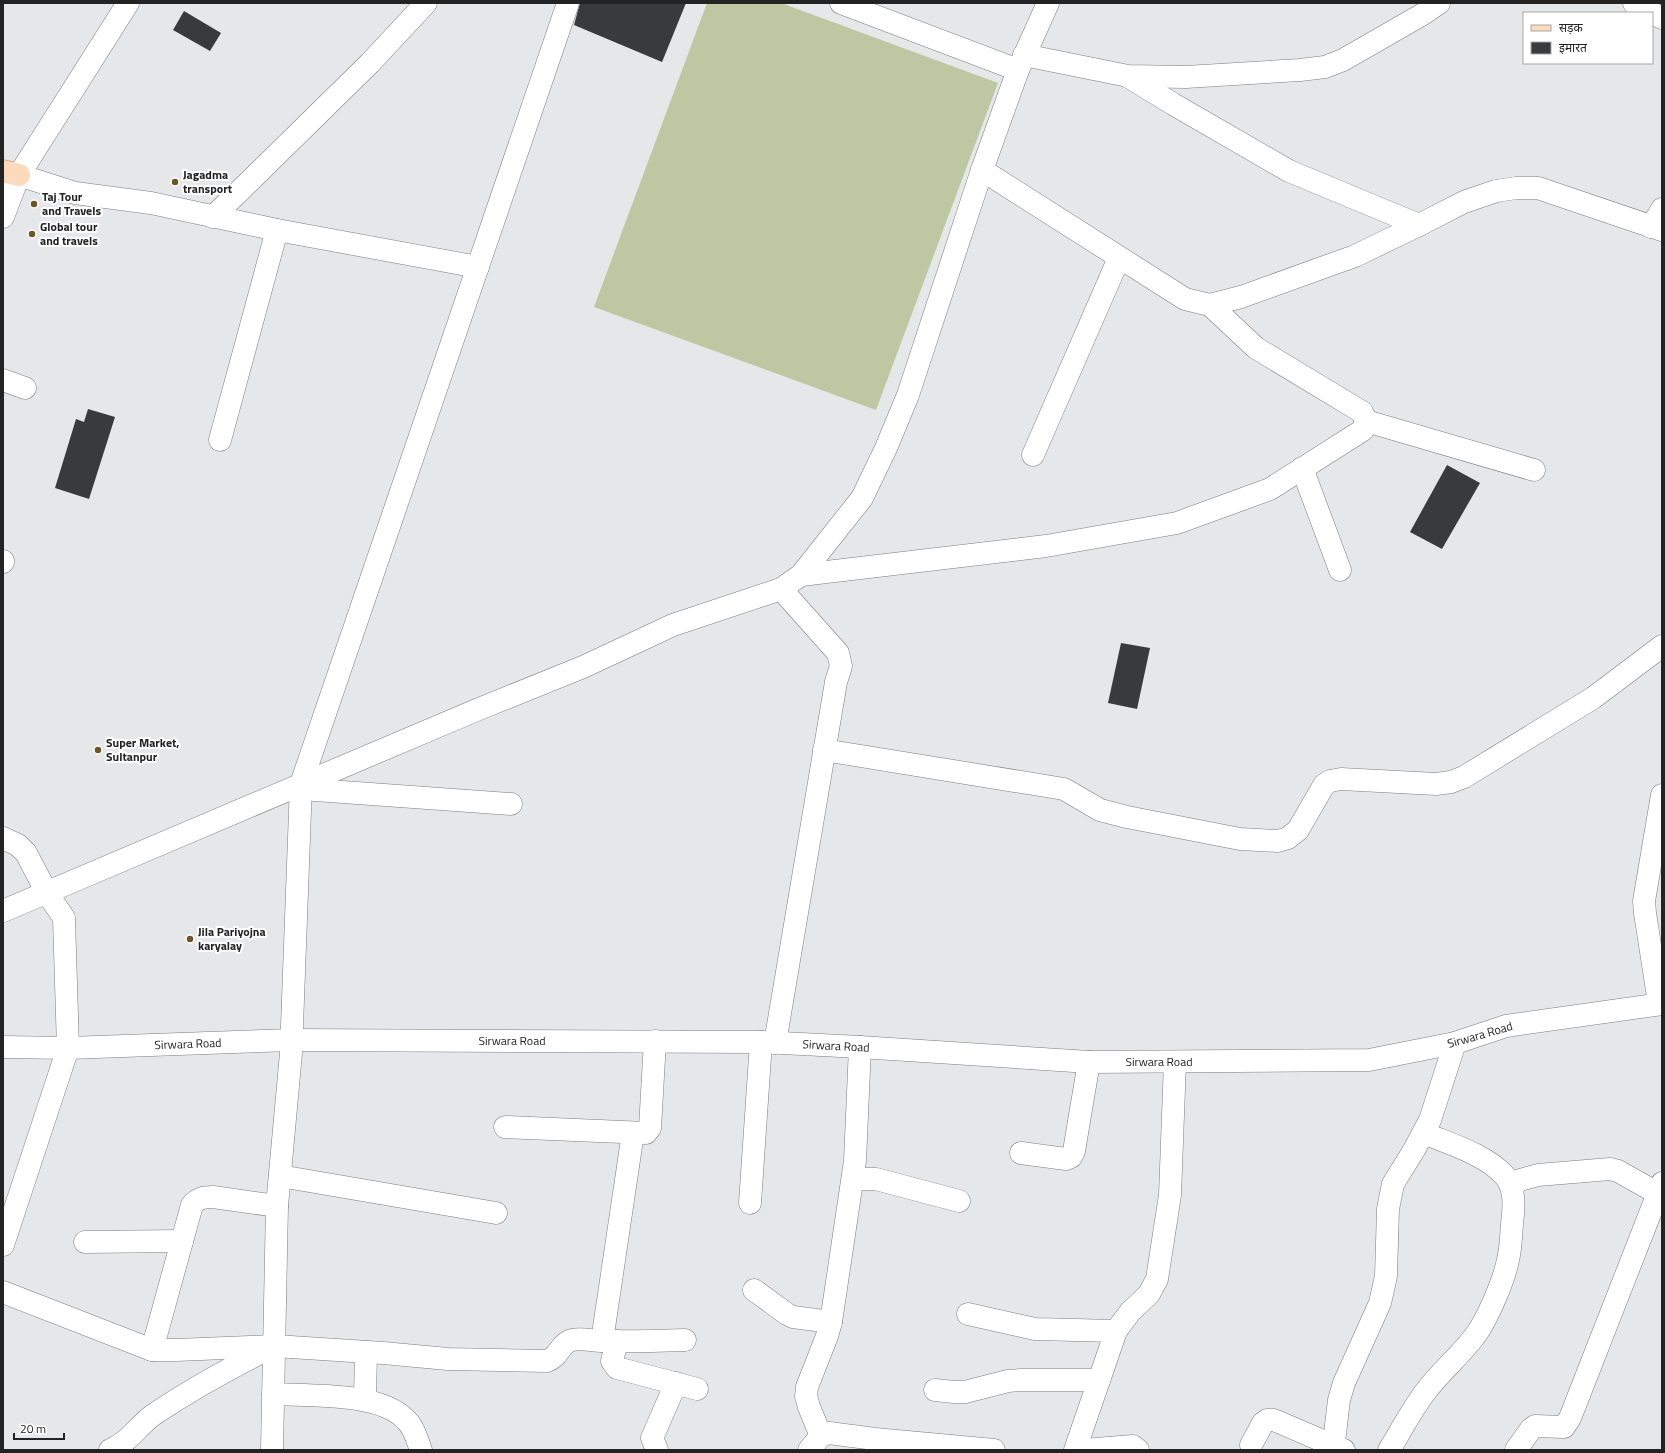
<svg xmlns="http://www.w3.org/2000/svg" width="1665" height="1453" viewBox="0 0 1665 1453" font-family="'Titillium Web','Noto Sans Devanagari',sans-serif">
<rect width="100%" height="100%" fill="#e6e7e9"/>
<path fill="#bec7a2" d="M 707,3 L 781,3 L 998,83 L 876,410 L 594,307 Z"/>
<g fill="#393a3b">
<path d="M 580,3 L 686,3 L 662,62 L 574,25 Z"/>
<path d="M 184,11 L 221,33 L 210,51 L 173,30 Z"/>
<path d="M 88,409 L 115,417 L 89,499 L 55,488 L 76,419 L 84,422 Z"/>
<path d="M 1447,465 L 1480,483 L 1442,549 L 1410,532 Z"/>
<path d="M 1121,643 L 1150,648 L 1137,709 L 1108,703 Z"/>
</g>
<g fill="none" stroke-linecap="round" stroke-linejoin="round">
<defs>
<g id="minor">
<path d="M 841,3 L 1018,70"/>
<path d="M 1634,3 L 1662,18"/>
<path d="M 1024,55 L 1128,76 L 1186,77 L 1300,70 L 1325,67 L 1343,60 L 1423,14 L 1439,3"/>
<path d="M 1129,77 L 1173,104 L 1289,171 L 1419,225"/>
<path d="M 982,170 L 1185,299 L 1210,305 L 1241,297 L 1355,256 L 1419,225 L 1464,202 L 1496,191 L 1516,188 L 1538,188 L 1662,230"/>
<path d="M 19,175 L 75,193 L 151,203 L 277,230 L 478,267"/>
<path d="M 3,217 L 19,175 L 128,3"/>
<path d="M 213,217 L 370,63 L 426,3"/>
<path d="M 1651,227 L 1662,209"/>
<path d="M 3,380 L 25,388"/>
<path d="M 1366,421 L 1534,470"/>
<path d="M 220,440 L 277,230"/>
<path d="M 1033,455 L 1119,258"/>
<path d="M 1302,468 L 1340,570"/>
<path d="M 3,562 L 3,561"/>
<path d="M 801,575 L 1046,546 L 1177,523 L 1270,489 L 1363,430 L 1366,421 L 1362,412 L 1256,348 L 1210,305"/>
<path d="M 824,750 L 1064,789 L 1100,810 L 1127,817 L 1240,839 L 1278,841 L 1288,838 L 1298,830 L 1324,785 L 1330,781 L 1341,779 L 1436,784 L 1451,782 L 1464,777 L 1593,698 L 1662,646"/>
<path d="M 301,789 L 511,804"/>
<path d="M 3,838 L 18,845 L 26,853 L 47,893 L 64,918 L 68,1048 L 3,1245"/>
<path d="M 3,911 L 474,711 L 583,667 L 673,625 L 781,589 L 801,575 L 862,498 L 886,448 L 908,395 L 982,170 L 1018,70 L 1048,3"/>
<path d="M 1659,1003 L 1645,913 L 1644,901 L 1662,795"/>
<path d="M 775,1043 L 836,682 L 841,666 L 838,653 L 781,589"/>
<path d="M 3,1047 L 68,1048 L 292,1040 L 761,1042 L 860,1047 L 1089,1062 L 1369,1060 L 1455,1043 L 1506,1026 L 1662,1004"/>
<path d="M 505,1127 L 646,1133 L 650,1128 L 655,1041"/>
<path d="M 1021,1153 L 1066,1159 L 1071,1157 L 1074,1151 L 1089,1062"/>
<path d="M 280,1176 L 496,1213"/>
<path d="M 853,1179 L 876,1179 L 959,1201"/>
<path d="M 1511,1186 L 1520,1180 L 1538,1175 L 1610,1169 L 1618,1171 L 1657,1193"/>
<path d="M 750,1203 L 761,1042"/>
<path d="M 85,1242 L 182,1241"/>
<path d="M 754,1290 L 787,1314 L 793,1317 L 831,1322"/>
<path d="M 3,1292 L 152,1350 L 176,1350 L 275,1346 L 383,1353 L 448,1359 L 547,1361 C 559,1357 559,1346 569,1341 C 578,1337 592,1341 602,1341 C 630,1342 658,1341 685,1340"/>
<path d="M 968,1314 L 1035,1329 L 1116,1331"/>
<path d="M 602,1341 L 633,1133"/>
<path d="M 617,1341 L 612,1361 L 617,1368 L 697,1389"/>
<path d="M 152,1350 L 192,1205 C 198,1198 204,1197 213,1197 L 277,1206"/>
<path d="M 935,1390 L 954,1392 L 965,1392 L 1008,1381 L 1021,1380 L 1099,1380"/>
<path d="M 273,1394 C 310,1396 380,1392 406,1420 C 414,1427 417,1440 421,1450"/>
<path d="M 365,1399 L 366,1352"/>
<path d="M 821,1436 L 809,1407 L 806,1396 L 807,1387 L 827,1336 L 831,1322 L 855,1161 L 860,1047"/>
<path d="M 1251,1445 L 1263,1423 L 1267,1420 L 1274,1420 L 1344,1450"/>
<path d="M 110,1450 C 128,1443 138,1426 153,1415 C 190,1390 228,1369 268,1349"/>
<path d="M 272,1450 L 277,1206 L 291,1053 L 301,784 L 568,3"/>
<path d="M 657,1450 L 652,1438 L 676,1383"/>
<path d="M 809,1450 L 821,1436 L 829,1433 L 875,1439 L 994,1450"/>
<path d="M 1075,1450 L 1116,1331 L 1130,1312 L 1149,1294 L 1157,1279 L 1170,1195 L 1175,1062"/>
<path d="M 1084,1450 L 1133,1446 L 1138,1450"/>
<path d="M 1333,1450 L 1339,1400 L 1344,1383 L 1380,1303 L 1386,1276 L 1388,1209 L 1393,1184 L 1414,1150 L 1430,1120 L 1455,1043"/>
<path d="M 1389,1450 C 1401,1431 1412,1409 1426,1391 C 1441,1371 1460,1356 1474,1337 C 1487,1321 1504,1280 1508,1260 C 1511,1248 1511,1235 1512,1224 C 1514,1207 1516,1188 1504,1175 C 1485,1154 1449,1144 1424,1133"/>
<path d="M 1516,1450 L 1531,1429 L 1535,1426 L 1564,1427 L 1570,1418 L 1662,1183"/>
</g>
<path id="major" d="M 3,171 L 19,175"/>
</defs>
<use href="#minor" stroke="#7b7c7e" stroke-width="23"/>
<use href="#major" stroke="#ae8a6c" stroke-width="23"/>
<use href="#minor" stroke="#fff" stroke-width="22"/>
<use href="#major" stroke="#fbdabe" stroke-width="22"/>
</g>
<g fill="#6d5626" stroke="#fff" stroke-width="1.5">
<circle cx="175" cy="182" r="4"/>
<circle cx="34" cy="204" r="4"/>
<circle cx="32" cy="234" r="4"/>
<circle cx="98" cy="750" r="4"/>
<circle cx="190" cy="939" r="4"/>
</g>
<g text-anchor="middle" stroke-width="4" stroke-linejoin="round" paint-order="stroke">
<g font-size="12" font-weight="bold" fill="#232324" stroke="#fff" text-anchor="start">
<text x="183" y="179">Jagadma<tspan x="183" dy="14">transport</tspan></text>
<text x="42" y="201">Taj Tour<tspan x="42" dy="14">and Travels</tspan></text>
<text x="40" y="231">Global tour<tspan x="40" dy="14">and travels</tspan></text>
<text x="106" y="747">Super Market,<tspan x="106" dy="14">Sultanpur</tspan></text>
<text x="198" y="936">Jila Pariyojna<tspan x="198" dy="14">karyalay</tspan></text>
</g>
<g font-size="12" fill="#232324" stroke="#fff">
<text transform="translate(1480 1035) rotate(-16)" y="4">Sirwara Road</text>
<text x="512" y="1045">Sirwara Road</text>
<text transform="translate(188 1044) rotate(-2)" y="4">Sirwara Road</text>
<text transform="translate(836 1046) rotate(3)" y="4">Sirwara Road</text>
<text x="1159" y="1066">Sirwara Road</text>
</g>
</g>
<rect width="1665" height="1453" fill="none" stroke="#232324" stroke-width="8"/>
<rect x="1523" y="12" width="130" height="52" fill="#ffffff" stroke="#a7a7a7"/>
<rect x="1531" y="25" width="20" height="6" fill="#fbdabe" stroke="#a7a7a7"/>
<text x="1559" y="32" font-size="12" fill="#232324">सड़क</text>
<rect x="1531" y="42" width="20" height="12" fill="#393a3b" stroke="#a7a7a7"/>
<text x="1559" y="52" font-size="12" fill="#232324">इमारत</text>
<path d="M14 1433v6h50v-6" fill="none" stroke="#232324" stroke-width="2"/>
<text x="20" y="1433" font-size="12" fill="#232324" stroke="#ffffff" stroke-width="3" paint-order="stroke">20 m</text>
</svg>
